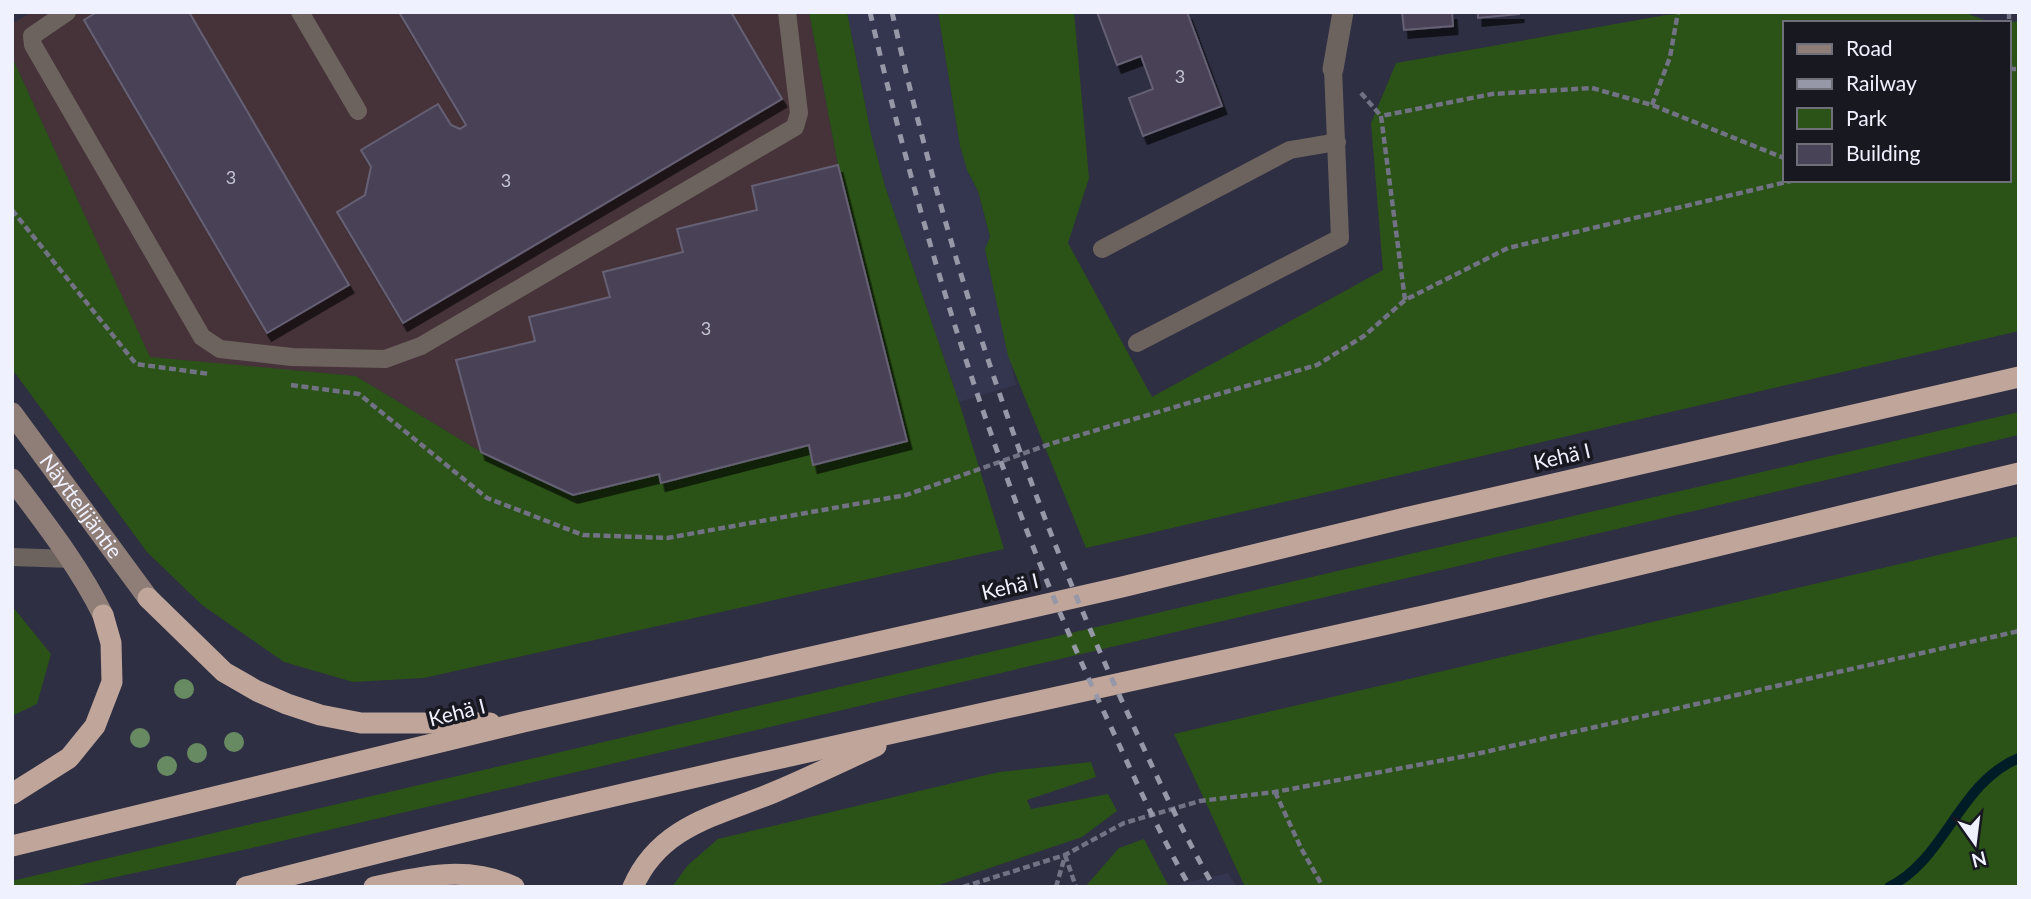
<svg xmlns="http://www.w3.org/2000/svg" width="2031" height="899" viewBox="0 0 2031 899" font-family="Lato,sans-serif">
<defs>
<filter id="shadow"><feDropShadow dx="4.5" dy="8" stdDeviation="0" flood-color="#0009"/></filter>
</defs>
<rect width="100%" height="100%" fill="#2e2f42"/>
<path fill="#46333a" d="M 32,12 L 809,12 L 838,165 L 813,465 L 809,446 L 661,483 L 658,474 L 573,495 L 481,452 L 356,376 L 150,358 L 12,57 L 12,24 Z"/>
<g fill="#34354f">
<path d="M 847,12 L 938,12 L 960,146 L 967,170 L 978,191 L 990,238 L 985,249 L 1016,385 L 959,402 L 885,186 L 871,134 Z"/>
<path d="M 1228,873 L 1237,887 L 1169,887 L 1187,882 Z"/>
</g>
<g fill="#2b5217">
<path d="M 809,12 L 847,12 L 871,134 L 885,186 L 959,402 L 1004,549 L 424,678 L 353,682 L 284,662 L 202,605 L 147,552 L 12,369 L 12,57 L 150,357 L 356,376 L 481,452 L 574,495 L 659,474 L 662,483 L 809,445 L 813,464 L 838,165 Z"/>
<path d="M 938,12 L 1074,12 L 1089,178 L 1068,243 L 1152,397 L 1383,270 L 1371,123 L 1396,63 L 1666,15 L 1699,12 L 1963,12 L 1993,23 L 1784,23 L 1784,180 L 2008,180 L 2007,23 L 2019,21 L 2019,331 L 1086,548 L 1008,356 L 985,249 L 990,237 L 978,191 L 967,170 L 960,146 Z"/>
<path d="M 2019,412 L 2019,435 L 243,850 L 69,887 L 12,887 L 12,881 L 239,827 Z"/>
<path d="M 2019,536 L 2019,887 L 1245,887 L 1174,734 Z"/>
<path d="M 12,606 L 51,654 L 37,704 L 12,716 Z"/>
<path d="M 1091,762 L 1096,777 L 1027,800 L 1031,809 L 1108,794 L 1117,811 L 1082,837 L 933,887 L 672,887 L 688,865 L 718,839 L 999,772 Z"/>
<path d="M 1144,839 L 1169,887 L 1085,887 L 1119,848 Z"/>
</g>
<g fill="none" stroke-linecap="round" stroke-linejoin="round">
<path stroke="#001c27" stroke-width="10" d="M 1889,887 C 1946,859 1959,782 2019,758"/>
</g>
<g fill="#494357" stroke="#666075" stroke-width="2" filter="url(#shadow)">
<path d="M 97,12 L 189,12 L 349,285 L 267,333 L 84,20 Z"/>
<path d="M 399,12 L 731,12 L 782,99 L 403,323 L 337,212 L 365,195 L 371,167 L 361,150 L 438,104 L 451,125 L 460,129 L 466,125 Z"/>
<path d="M 1097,12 L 1187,12 L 1222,106 L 1143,136 L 1129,98 L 1153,89 L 1141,56 L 1117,65 Z"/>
<path d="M 1402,12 L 1452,12 L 1453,26 L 1404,30 Z"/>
<path d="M 1478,12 L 1519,12 L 1519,14 L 1478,18 Z"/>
<path d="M 838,165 L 907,441 L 813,465 L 809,445 L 661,483 L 659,474 L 573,495 L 481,452 L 456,360 L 535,341 L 529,317 L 610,297 L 603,272 L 683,252 L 677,229 L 757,210 L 752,186 Z"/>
</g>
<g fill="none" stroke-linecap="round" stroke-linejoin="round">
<g stroke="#717283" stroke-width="4.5" stroke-dasharray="7 3.5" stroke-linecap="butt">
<path d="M 2009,12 L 2010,69"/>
<path d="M 2009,69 L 2019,69"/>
<path d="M 1361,93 L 1381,116"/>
<path d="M 1652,105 L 1670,57 L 1678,12"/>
<path d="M 12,210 L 136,364 L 210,374"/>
<path d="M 1405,300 L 1381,116 L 1492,94 L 1592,88 L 1652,105 L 1784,158"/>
<path d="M 291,385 L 359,394 L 487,498 L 583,535 L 667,538 L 906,495 L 1053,443 L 1317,365 L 1364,336 L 1405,300 L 1508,248 L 1795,180"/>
<path d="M 1275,792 L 1301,848 L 1323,887"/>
<path d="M 1065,855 L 1076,887"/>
<path d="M 963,887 L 1065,855 L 1124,823 L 1200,801 L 1275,792 L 1476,754 L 2019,631"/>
<path d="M 1056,887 L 1065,856"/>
</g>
<g stroke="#6d635e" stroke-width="18">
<path d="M 67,12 L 32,36 L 33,45 L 202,337 L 220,349 L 292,357 L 385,359 L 421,346 L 795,127 L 799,113 L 787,12"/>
<path d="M 300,12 L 358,111"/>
<path d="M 1102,249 L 1290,150 L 1337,142"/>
<path d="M 1137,343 L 1340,238 L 1333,69"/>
<path d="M 12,557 L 71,559"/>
</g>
<path stroke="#6d635e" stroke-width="21" d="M 1333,69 L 1343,12"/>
<g stroke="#8f7e77" stroke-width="21">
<path id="s1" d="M 12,413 L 148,598"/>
<path d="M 12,479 C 45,523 79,566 103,615"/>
</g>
<g stroke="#c0a59b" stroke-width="21">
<path d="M 148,598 L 224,672 L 257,691 L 287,704 L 320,715 L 361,723 L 490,723"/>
<path d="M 12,794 L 69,758 L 95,726 L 112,682 L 111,643 L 103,615"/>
<path d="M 12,846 L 523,722 L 1122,587 L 1405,518 L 2019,377"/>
<path d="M 246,887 C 633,785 1024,706 1414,618 C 1616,572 1817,521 2019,473"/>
<path d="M 374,887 C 421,876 469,865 514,887"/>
<path d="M 633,887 C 660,824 721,815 777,791 C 810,777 843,761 876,746"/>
</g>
<g stroke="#9697a7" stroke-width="5" stroke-dasharray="9 9" stroke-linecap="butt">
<path d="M 870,12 C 926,256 1003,498 1110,725 C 1135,779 1160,835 1190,887"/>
<path d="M 892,12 C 944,244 1018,471 1116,688 C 1147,755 1177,823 1214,887"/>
</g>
</g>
<g fill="#688a62">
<circle cx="184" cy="689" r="10"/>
<circle cx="140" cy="738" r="10"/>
<circle cx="234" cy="742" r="10"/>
<circle cx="197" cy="753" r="10"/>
<circle cx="167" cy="766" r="10"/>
</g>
<g text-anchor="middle" stroke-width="7" stroke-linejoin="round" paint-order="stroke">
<g font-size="18" fill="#c6c6d4">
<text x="1180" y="83">3</text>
<text x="231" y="184">3</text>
<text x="506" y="187">3</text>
<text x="706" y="335">3</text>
</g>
<g font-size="21" fill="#f0f1fe" stroke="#181821">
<text transform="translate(1562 457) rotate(-13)" y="7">Kehä I</text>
<text dy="7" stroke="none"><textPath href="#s1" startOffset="116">Näyttelijäntie</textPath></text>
<text transform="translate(1010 587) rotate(-13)" y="7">Kehä I</text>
<text transform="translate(457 713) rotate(-14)" y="7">Kehä I</text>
</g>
</g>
<rect width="2031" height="899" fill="none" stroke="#f0f1fe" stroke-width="28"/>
<rect x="1783" y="21" width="228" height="161" fill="#181821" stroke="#6e6f79" stroke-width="2"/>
<rect x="1797" y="44" width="35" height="10" fill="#8f7e77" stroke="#6e6f79" stroke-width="2"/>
<text x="1846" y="56" font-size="21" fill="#f0f1fe">Road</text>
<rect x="1797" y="79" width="35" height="10" fill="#9697a7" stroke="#6e6f79" stroke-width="2"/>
<text x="1846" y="91" font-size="21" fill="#f0f1fe">Railway</text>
<rect x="1797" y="108" width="35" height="21" fill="#2b5217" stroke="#6e6f79" stroke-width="2"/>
<text x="1846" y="126" font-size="21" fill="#f0f1fe">Park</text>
<rect x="1797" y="144" width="35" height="21" fill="#494357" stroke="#6e6f79" stroke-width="2"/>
<text x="1846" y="161" font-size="21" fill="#f0f1fe">Building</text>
<g transform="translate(1975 843) rotate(166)" stroke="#181821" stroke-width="5" paint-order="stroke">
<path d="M0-5L12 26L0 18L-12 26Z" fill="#f0f1fe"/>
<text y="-10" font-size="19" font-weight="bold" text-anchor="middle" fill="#f0f1fe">N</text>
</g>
</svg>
